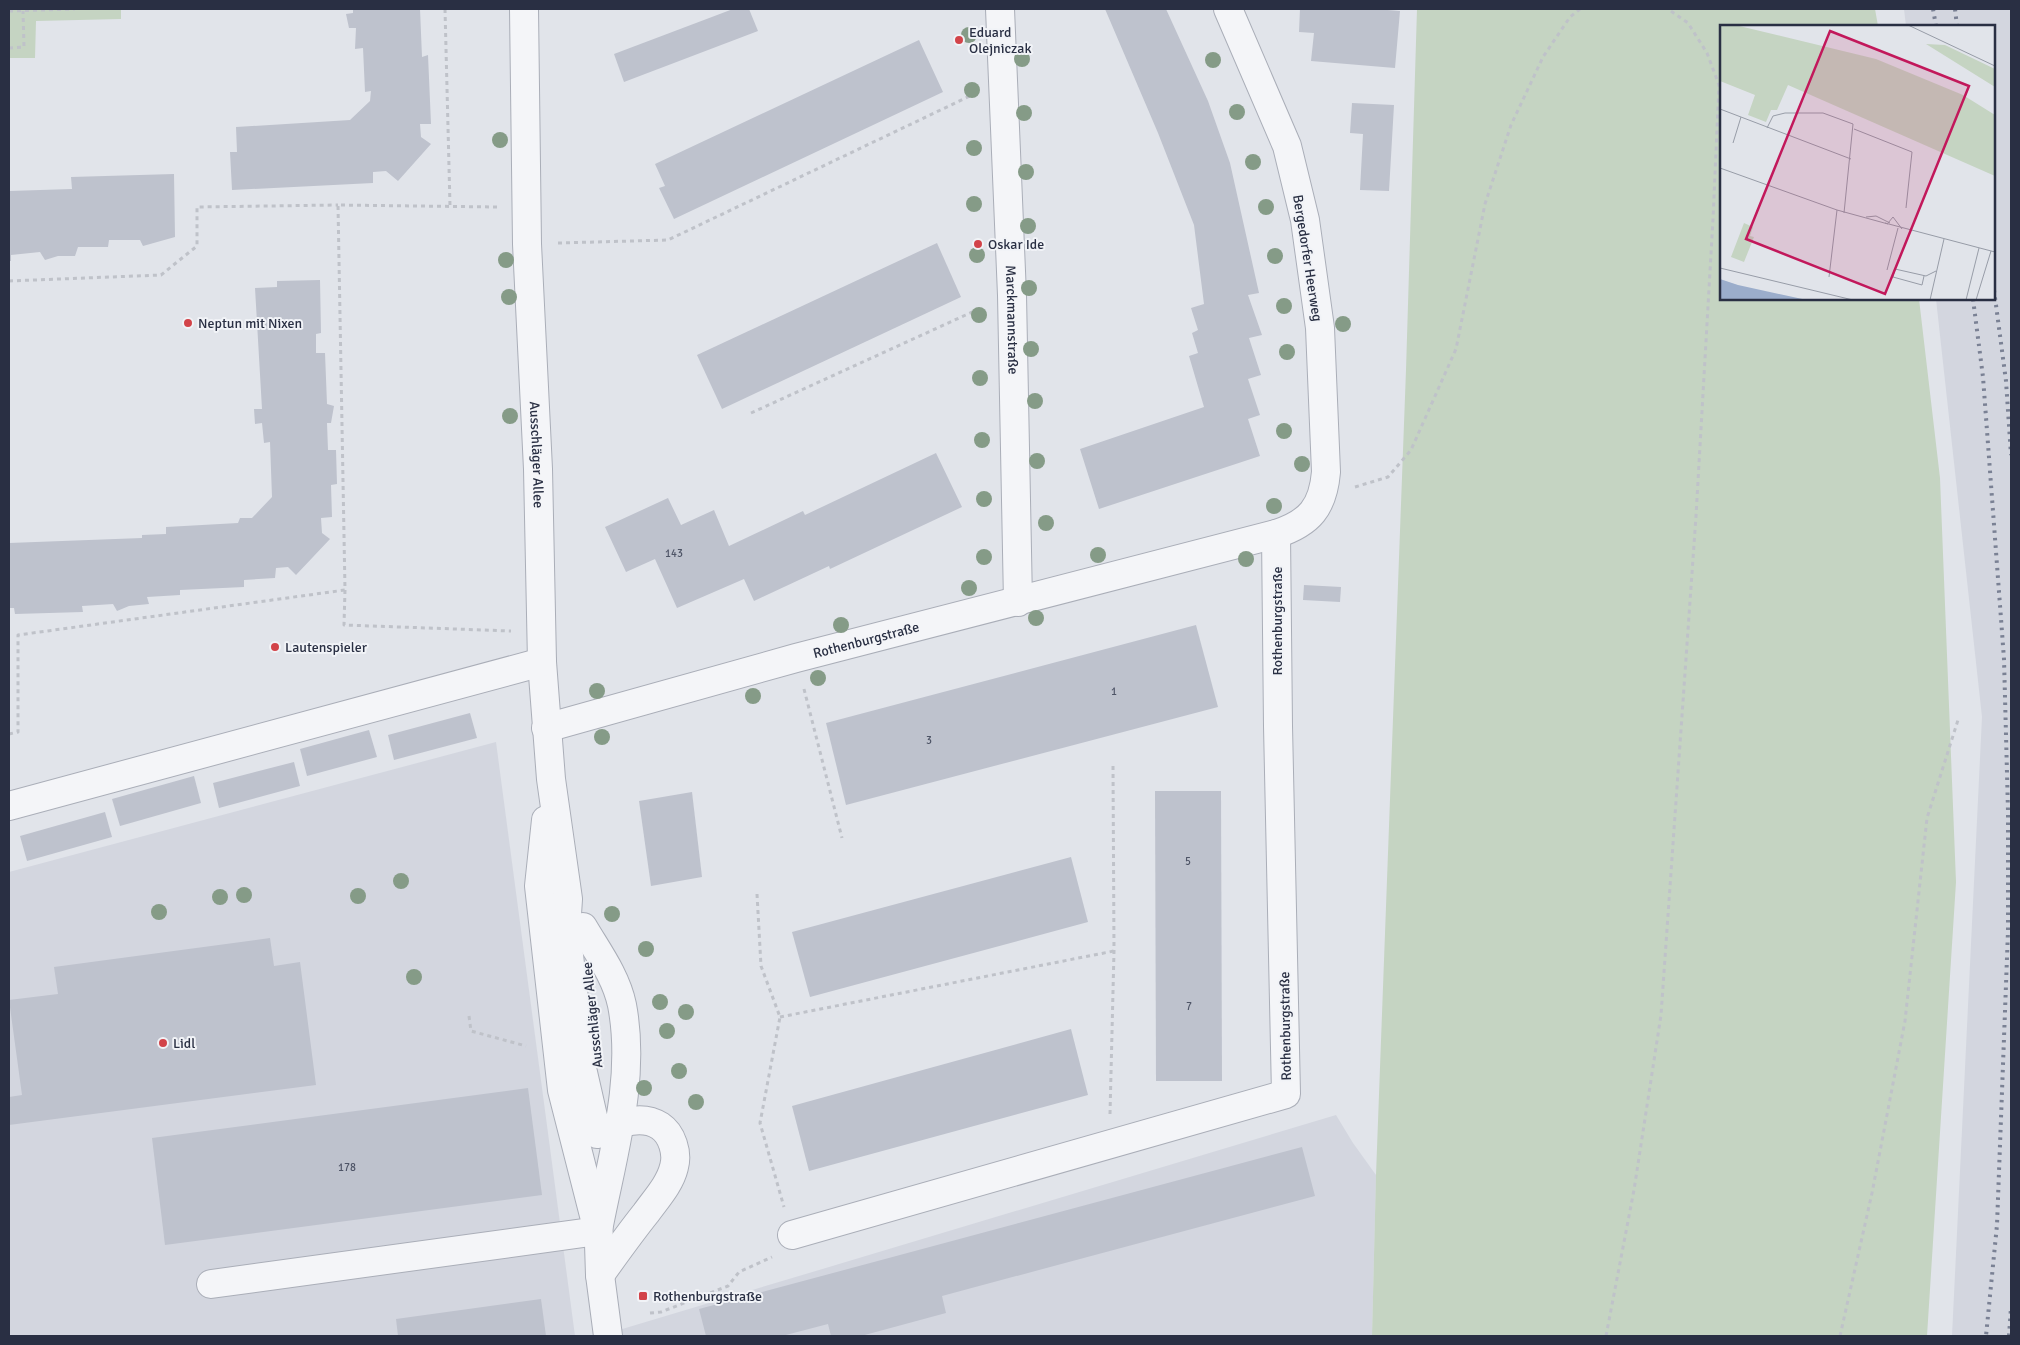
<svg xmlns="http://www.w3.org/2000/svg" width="2020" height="1345" viewBox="0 0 2020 1345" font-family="Signika,sans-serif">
<rect width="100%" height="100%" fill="#e1e4ea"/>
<g fill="#d3d6df">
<path d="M 1904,9 L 2011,9 L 2011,1336 L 1952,1336 L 1982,717 L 1936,299 L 1994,299 L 1994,26 L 1906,26 Z"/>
<path d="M 496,742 L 575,1336 L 9,1336 L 9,872 Z"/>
<path d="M 1336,1115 L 1353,1143 L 1376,1175 L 1372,1336 L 599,1336 Z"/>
</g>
<g fill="#c5d4c2">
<path d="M 9,9 L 121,9 L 121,19 L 36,21 L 35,58 L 9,58 Z"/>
<path d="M 1417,9 L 1875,9 L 1878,26 L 1721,26 L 1721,299 L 1919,299 L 1940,478 L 1956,882 L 1927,1336 L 1372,1336 L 1376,1175 L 1406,370 Z"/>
</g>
<g fill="#bec2cd">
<path d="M 353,9 L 420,9 L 422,57 L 428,55 L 431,124 L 420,124 L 421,137 L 431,144 L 398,181 L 386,171 L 373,172 L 373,183 L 232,190 L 230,152 L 237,152 L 236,127 L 350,120 L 370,101 L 371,91 L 365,92 L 363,48 L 355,49 L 356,28 L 349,28 L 346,14 L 353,13 Z"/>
<path d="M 733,9 L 749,9 L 758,31 L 624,82 L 614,54 Z"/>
<path d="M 1105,9 L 1166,9 L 1208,101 L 1230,163 L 1259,293 L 1248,295 L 1262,335 L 1249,338 L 1261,375 L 1248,379 L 1260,415 L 1248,419 L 1260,456 L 1099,509 L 1080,449 L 1204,407 L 1189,356 L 1198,353 L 1192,333 L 1198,330 L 1191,308 L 1204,304 L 1194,225 L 1158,133 Z"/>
<path d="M 1300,9 L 1375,9 L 1400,11 L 1395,68 L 1311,61 L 1314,33 L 1299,32 Z"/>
<path d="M 919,40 L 943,92 L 674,219 L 659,188 L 665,186 L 655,164 Z"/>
<path d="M 1352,103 L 1394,105 L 1389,191 L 1360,190 L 1363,134 L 1350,133 Z"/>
<path d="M 174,174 L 175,237 L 143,246 L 140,240 L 109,240 L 108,247 L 78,247 L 75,256 L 58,256 L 45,260 L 40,252 L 11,255 L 11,261 L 9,261 L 9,191 L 72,189 L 71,177 Z"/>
<path d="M 937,243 L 961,297 L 722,409 L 697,355 Z"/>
<path d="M 320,280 L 321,333 L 316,334 L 316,353 L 325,353 L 327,404 L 334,406 L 331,423 L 327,423 L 328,450 L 336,450 L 337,484 L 331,485 L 332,517 L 321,518 L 322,533 L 330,539 L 296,575 L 288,567 L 276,568 L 275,578 L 244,580 L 244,587 L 180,590 L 180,595 L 147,597 L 149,604 L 129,606 L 117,611 L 113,604 L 82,606 L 83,612 L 15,614 L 14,608 L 9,608 L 9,543 L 142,538 L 142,535 L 166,534 L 166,527 L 238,523 L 240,518 L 252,518 L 272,497 L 270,442 L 264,443 L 262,423 L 255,424 L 254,409 L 262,409 L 255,288 L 277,287 L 277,281 Z"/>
<path d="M 936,453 L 962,507 L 830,569 L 829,566 L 754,601 L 744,579 L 677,608 L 655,559 L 626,572 L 605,527 L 668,498 L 681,525 L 714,510 L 729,546 L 803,511 L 805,515 Z"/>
<path d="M 1304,585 L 1341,587 L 1340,602 L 1303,600 Z"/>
<path d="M 1196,625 L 1218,707 L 846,805 L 826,723 Z"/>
<path d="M 470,713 L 477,738 L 394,760 L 388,735 Z"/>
<path d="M 369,730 L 377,757 L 307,776 L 300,749 Z"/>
<path d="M 294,762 L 300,786 L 219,808 L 213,783 Z"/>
<path d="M 194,776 L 201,803 L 120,826 L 112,799 Z"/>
<path d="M 1155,791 L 1221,791 L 1222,1081 L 1156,1081 Z"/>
<path d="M 692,792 L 702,877 L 651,886 L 639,801 Z"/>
<path d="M 105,812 L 112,837 L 27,861 L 20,836 Z"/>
<path d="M 1071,857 L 1088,922 L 810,997 L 792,932 Z"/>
<path d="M 270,938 L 274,966 L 300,962 L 316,1085 L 9,1125 L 9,1097 L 22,1095 L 9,1000 L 58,994 L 54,967 Z"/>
<path d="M 1071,1029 L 1088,1095 L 809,1171 L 792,1106 Z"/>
<path d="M 528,1088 L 542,1195 L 165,1245 L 152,1138 Z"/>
<path d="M 1302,1147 L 1315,1196 L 942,1296 L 946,1313 L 861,1336 L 831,1336 L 828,1324 L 782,1336 L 706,1336 L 699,1309 Z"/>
<path d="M 541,1299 L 546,1336 L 398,1336 L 396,1319 Z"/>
</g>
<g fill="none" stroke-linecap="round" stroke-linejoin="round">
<defs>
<g id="minor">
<path id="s1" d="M 524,9 L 527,244 L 538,469 L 542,662 L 551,779 L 568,899 L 566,929 L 582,1068 L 597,1134"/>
<path id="s2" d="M 1000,9 L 1012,295 L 1018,602"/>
<path id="s3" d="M 546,728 L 796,658 L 1276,534 C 1310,523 1323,507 1326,472 L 1320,328 L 1305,220 L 1287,146 L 1228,9"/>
<path d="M 9,806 L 542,662"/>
<path d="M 546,820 L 539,886 L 562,1090 L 598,1231"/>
<path d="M 583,927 C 597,951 616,976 622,1005 C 636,1078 613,1153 599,1225"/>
<path d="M 598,1213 L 600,1275 L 608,1336"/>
<path d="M 792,1235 L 1286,1094 L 1278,726 L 1276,534"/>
<path d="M 600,1275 C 615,1254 630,1233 646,1213 C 656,1199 670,1184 674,1167 C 678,1153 672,1134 660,1126 C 643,1115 621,1122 605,1130"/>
<path d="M 211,1284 L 598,1231"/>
</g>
</defs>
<use href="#minor" stroke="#aaaeb8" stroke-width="30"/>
<g stroke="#bfc2c9" stroke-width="3" stroke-dasharray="4 4" stroke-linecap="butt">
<path d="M 445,9 L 450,206"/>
<path d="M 9,11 L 75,9"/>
<path d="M 9,48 L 24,47 L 23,11"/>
<path d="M 497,207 L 338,205 L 345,590 L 344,625 L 511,631"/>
<path d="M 558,243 L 668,240 L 972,95"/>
<path d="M 9,281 L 161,275 L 197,246 L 197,207 L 338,205"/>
<path d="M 751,413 L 981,308"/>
<path d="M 1355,487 L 1388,477 L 1411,450 L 1456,349 L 1485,204 L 1511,125 L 1543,57 L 1570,17 L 1580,9"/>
<path d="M 804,689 L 842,838"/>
<path d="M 9,734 L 18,732 L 18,635 L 345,590"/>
<path d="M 757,894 L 761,966 L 780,1017 L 760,1123 L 784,1207"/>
<path d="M 469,1016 L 471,1031 L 526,1046"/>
<path d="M 780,1017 L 1114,951"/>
<path d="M 1110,1114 L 1114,951 L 1113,764"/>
<path d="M 650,1313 L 661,1312 L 728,1286 L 739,1272 L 772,1257"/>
<path d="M 1606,1336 L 1634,1190 L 1661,1015 L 1696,516 L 1713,219 L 1719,85 L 1707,53 L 1688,23 L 1668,9"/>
<path d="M 1840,1336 L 1872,1193 L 1905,1021 L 1927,818 L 1958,720"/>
</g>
<use href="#minor" stroke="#f4f5f8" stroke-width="28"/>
<g stroke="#7a8194" stroke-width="4" stroke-dasharray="2.5 5" stroke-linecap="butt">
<path d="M 1933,9 L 1936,26"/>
<path d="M 1955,9 L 1957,26"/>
<path d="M 1994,290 L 2006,381 L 2011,455"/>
<path d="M 1973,299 L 1983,377 L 2004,659 L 2008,811 L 2008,931 L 1997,1225 L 1986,1336"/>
<path d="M 2009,1336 L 2011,1307"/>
</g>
</g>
<g fill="#859b87">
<circle cx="969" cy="35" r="8"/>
<circle cx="1022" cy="59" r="8"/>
<circle cx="1213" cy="60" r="8"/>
<circle cx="972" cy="90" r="8"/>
<circle cx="1237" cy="112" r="8"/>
<circle cx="1024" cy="113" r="8"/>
<circle cx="500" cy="140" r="8"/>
<circle cx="974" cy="148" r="8"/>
<circle cx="1253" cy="162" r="8"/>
<circle cx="1026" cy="172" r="8"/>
<circle cx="974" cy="204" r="8"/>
<circle cx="1266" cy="207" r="8"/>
<circle cx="1028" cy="226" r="8"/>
<circle cx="977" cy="255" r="8"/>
<circle cx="1275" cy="256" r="8"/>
<circle cx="506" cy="260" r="8"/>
<circle cx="1029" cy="288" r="8"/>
<circle cx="509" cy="297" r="8"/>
<circle cx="1284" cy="306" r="8"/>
<circle cx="979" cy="315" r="8"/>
<circle cx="1343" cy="324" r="8"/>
<circle cx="1031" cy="349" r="8"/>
<circle cx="1287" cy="352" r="8"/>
<circle cx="980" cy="378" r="8"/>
<circle cx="1035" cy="401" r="8"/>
<circle cx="510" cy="416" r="8"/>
<circle cx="1284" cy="431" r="8"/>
<circle cx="982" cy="440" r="8"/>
<circle cx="1037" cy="461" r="8"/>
<circle cx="1302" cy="464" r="8"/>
<circle cx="984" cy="499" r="8"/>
<circle cx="1274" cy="506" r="8"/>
<circle cx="1046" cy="523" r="8"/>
<circle cx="1098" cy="555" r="8"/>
<circle cx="984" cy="557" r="8"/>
<circle cx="1246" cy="559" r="8"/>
<circle cx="969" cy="588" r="8"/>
<circle cx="1036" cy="618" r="8"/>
<circle cx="841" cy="625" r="8"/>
<circle cx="818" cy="678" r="8"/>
<circle cx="597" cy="691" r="8"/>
<circle cx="753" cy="696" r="8"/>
<circle cx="602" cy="737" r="8"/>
<circle cx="401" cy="881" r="8"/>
<circle cx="244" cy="895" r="8"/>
<circle cx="358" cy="896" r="8"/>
<circle cx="220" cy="897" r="8"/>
<circle cx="159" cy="912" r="8"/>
<circle cx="612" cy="914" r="8"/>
<circle cx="646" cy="949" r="8"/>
<circle cx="414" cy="977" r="8"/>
<circle cx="660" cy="1002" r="8"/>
<circle cx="686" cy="1012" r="8"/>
<circle cx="667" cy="1031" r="8"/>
<circle cx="679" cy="1071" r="8"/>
<circle cx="644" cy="1088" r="8"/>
<circle cx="696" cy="1102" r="8"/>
</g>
<g fill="#d24349" stroke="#f1f3f7" stroke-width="2">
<circle cx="959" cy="40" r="5"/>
<circle cx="978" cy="244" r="5"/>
<circle cx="188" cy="323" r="5"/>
<circle cx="275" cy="647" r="5"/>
<circle cx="163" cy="1043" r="5"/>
<rect x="638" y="1291" width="10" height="10" rx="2.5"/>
</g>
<g text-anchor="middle" stroke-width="4" stroke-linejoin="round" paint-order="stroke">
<g font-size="11" fill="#4e5466">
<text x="674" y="557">143</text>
<text x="1114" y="695">1</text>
<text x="929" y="744">3</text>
<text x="1188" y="865">5</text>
<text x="1189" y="1010">7</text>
<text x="347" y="1171">178</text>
</g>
<g font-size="14" fill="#292f43" stroke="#f1f3f7" text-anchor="start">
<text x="969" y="37">Eduard<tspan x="969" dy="16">Olejniczak</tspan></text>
<text x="988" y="249">Oskar Ide</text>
<text x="198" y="328">Neptun mit Nixen</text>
<text x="285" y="652">Lautenspieler</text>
<text x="173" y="1048">Lidl</text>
<text x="653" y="1301">Rothenburgstraße</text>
</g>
<g font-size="14" fill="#292f43" stroke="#f1f3f7">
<text transform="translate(1308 258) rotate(81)" y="5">Bergedorfer Heerweg</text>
<text dy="5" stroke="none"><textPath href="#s2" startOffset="311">Marckmannstraße</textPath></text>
<text dy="5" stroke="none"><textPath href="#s1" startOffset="446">Ausschläger Allee</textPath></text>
<text transform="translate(1277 621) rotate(-90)" y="5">Rothenburgstraße</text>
<text dy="5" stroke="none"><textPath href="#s3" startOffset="332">Rothenburgstraße</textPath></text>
<text transform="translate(592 1015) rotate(-96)" y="5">Ausschläger Allee</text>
<text transform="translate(1285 1026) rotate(-91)" y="5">Rothenburgstraße</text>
</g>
</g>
<g transform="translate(1720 25)">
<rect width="275" height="275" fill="#e1e4ea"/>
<path d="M 0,0 L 15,0 L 156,34 L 243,70 L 275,90 L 275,151 L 68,60 L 57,85 L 51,85 L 46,97 L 28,90 L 35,70 L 0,56 ZM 206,19 L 225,20 L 275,44 L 275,62 ZM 24,198 L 33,202 L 30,211 L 34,212 L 24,237 L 11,232 Z" fill="#c5d4c2"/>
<path d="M 0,254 L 18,260 L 87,275 L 0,275 Z" fill="#9badcb"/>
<path fill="none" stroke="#979ca7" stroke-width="1" d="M 188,0 L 275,41M 0,84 L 131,134M 47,103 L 53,91 L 65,88 L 103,88 L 133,99 L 124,188M 134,104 L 192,127 L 186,183M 13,118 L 21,92M 0,143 L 117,185 L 168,199M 146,192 L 156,191 L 170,198M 165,198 L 275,227M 168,198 L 173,192 L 182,204M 0,243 L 133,275M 167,245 L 178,203M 204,251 L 202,260 L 173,252 L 175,244 L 206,251 L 216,246M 109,252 L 117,185M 210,275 L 224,214M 246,275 L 259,223M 256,275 L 271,226"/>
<path fill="#c2185b" fill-opacity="0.15" stroke="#c2185b" stroke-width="2.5" d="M 110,6 L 249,61 L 165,269 L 26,214 Z"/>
<rect width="275" height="275" fill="none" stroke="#292f43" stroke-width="2.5"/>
</g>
<rect width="2020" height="1345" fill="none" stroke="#292f43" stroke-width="20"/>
</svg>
